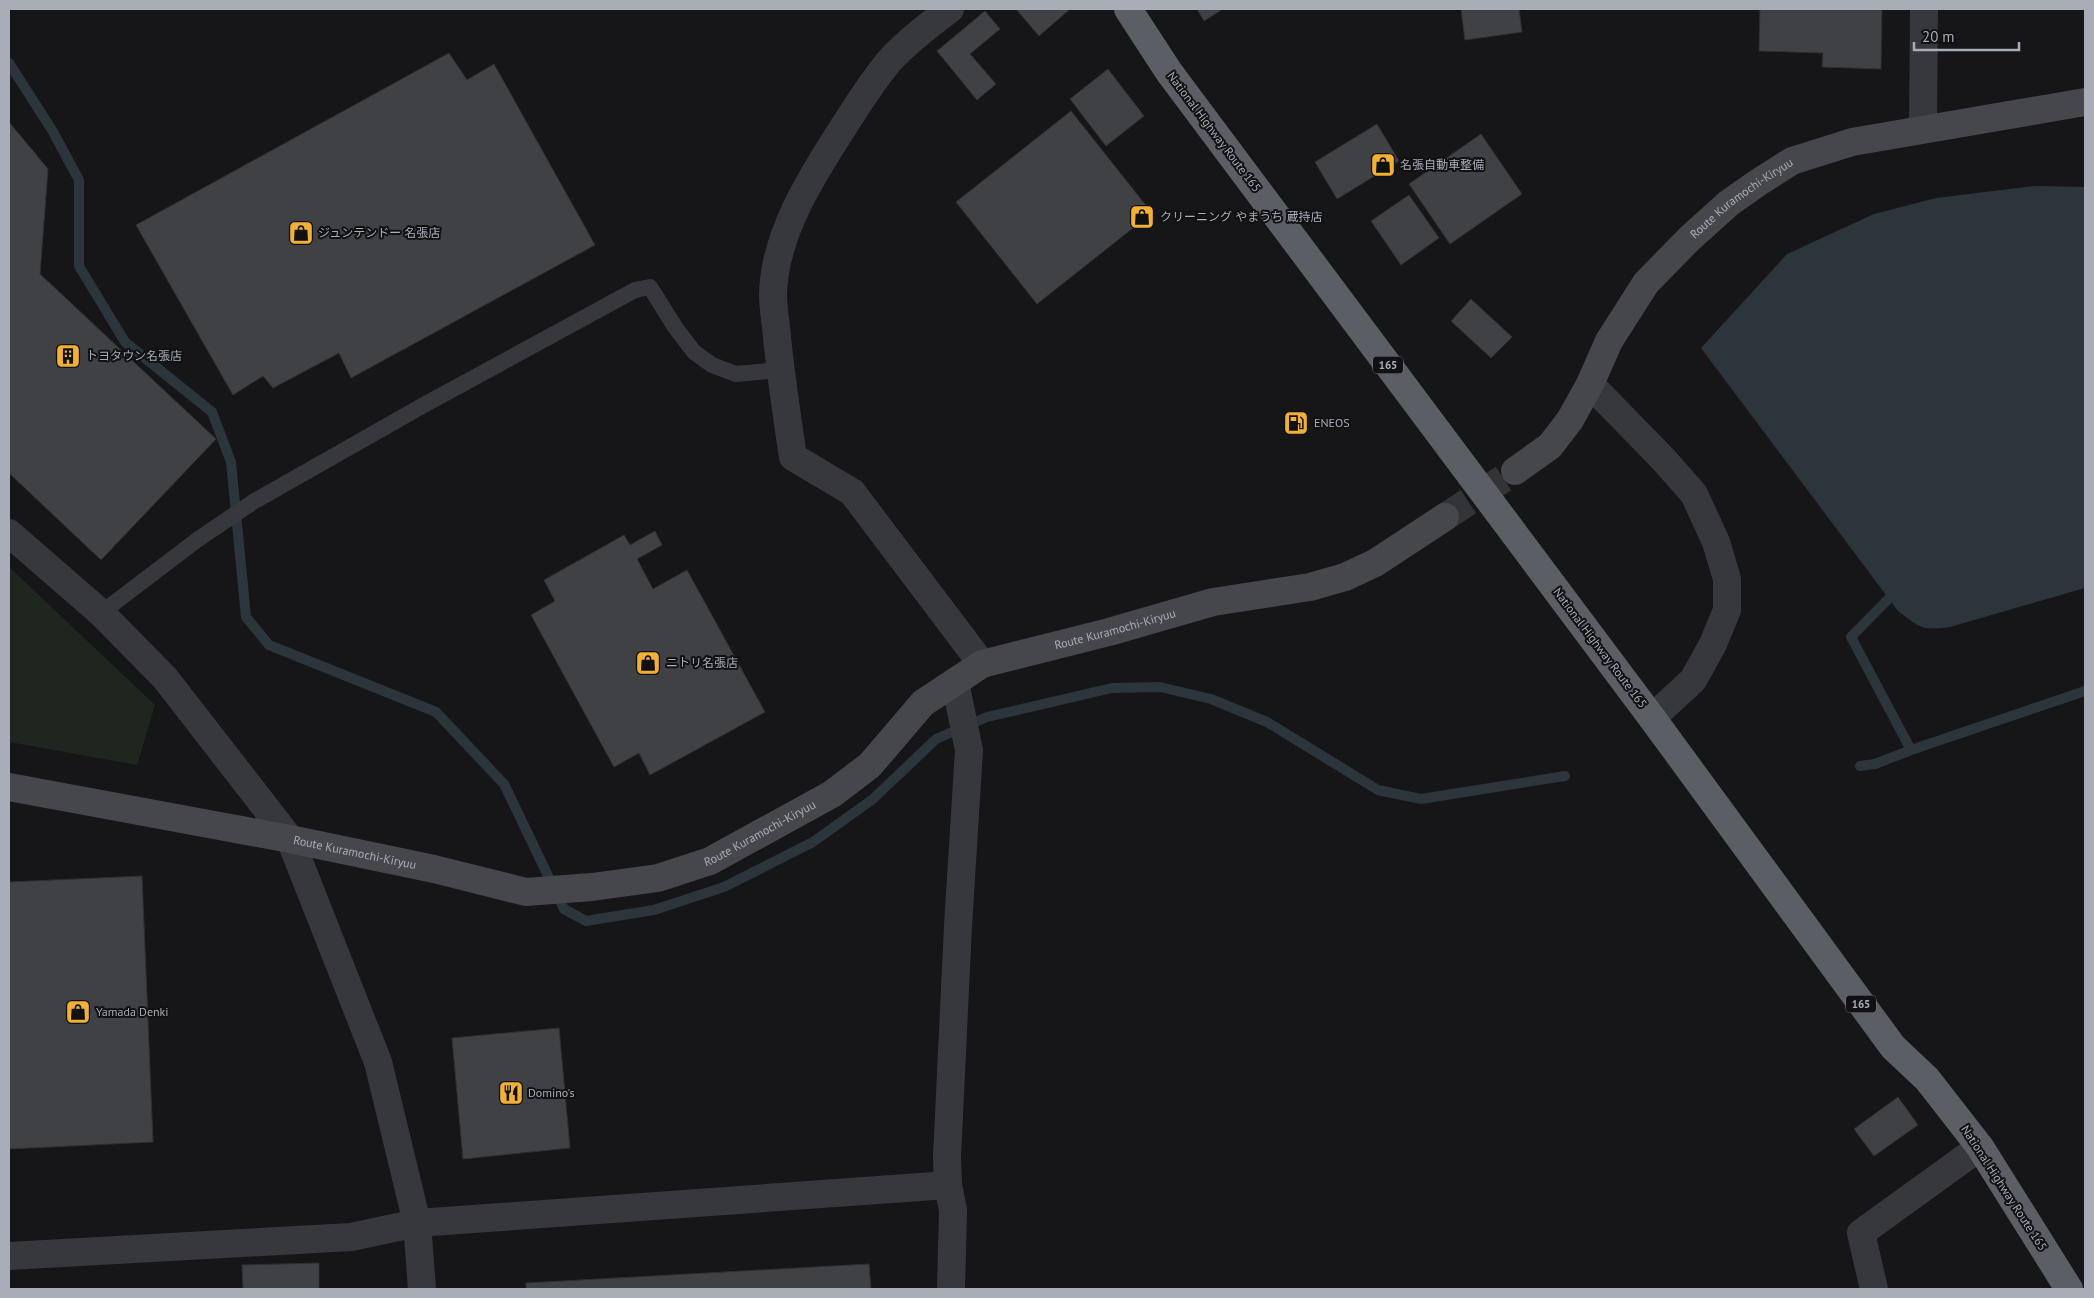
<svg xmlns="http://www.w3.org/2000/svg" width="2094" height="1298" viewBox="0 0 2094 1298" font-family="'PT Sans','Noto Sans JP',sans-serif">
<rect width="100%" height="100%" fill="#161618"/>
<path fill="#1e261f" d="M 9,567 L 155,705 L 137,765 L 9,742 Z"/>
<path fill="#2c353c" d="M 2035,186 L 2085,187 L 2085,588 L 1950,627 C 1921,631 1921,628 1898,611 L 1701,348 L 1787,254 L 1874,214 L 1936,198 Z"/>
<g fill="none" stroke-linecap="round" stroke-linejoin="round">
<g stroke="#2c353c" stroke-width="10">
<path d="M 9,63 L 52,130 L 79,180 L 79,266 L 125,342 L 212,412 L 231,462 L 246,617 L 269,645 L 436,712 L 504,784 L 564,909 L 586,921 L 654,910 L 724,887 L 813,842 L 873,799 L 936,739 L 987,717 L 1112,688 L 1160,687 L 1211,699 L 1267,722 L 1378,790 L 1421,799 L 1565,776"/>
<path d="M 1911,750 L 2085,691"/>
<path d="M 1860,766 L 1875,764 L 1911,750 L 1851,637 L 1897,590"/>
</g>
</g>
<g fill="#404145" stroke="#303034">
<path d="M 1016,9 L 1070,9 L 1039,36 Z"/>
<path d="M 1197,9 L 1223,9 L 1204,21 Z"/>
<path d="M 1461,9 L 1519,9 L 1522,32 L 1465,40 Z"/>
<path d="M 1760,9 L 1882,9 L 1881,69 L 1822,67 L 1823,53 L 1759,51 Z"/>
<path d="M 985,11 L 1000,29 L 970,54 L 996,84 L 977,100 L 937,51 Z"/>
<path d="M 449,53 L 467,80 L 494,64 L 595,245 L 351,378 L 339,353 L 273,388 L 263,376 L 233,395 L 136,225 Z"/>
<path d="M 1108,69 L 1144,116 L 1106,146 L 1070,99 Z"/>
<path d="M 1071,111 L 1152,213 L 1037,304 L 956,202 Z"/>
<path d="M 9,122 L 48,169 L 40,274 L 216,439 L 101,560 L 9,473 Z"/>
<path d="M 1377,124 L 1399,161 L 1337,199 L 1315,162 Z"/>
<path d="M 1481,134 L 1522,194 L 1450,244 L 1409,184 Z"/>
<path d="M 1409,195 L 1439,238 L 1401,265 L 1371,221 Z"/>
<path d="M 1471,299 L 1512,337 L 1491,358 L 1451,321 Z"/>
<path d="M 655,531 L 662,545 L 637,559 L 653,589 L 687,570 L 765,712 L 650,775 L 639,753 L 614,767 L 531,615 L 555,601 L 544,580 L 624,535 L 630,545 Z"/>
<path d="M 142,876 L 153,1142 L 9,1149 L 9,882 Z"/>
<path d="M 559,1028 L 570,1148 L 463,1159 L 452,1038 Z"/>
<path d="M 1898,1097 L 1918,1125 L 1874,1156 L 1854,1129 Z"/>
<path d="M 319,1263 L 319,1289 L 243,1289 L 242,1265 Z"/>
<path d="M 869,1264 L 871,1289 L 526,1289 L 526,1283 Z"/>
</g>
<g fill="none" stroke-linecap="round" stroke-linejoin="round">
<path stroke="#333438" stroke-width="28" stroke-dasharray="28 14" stroke-linecap="butt" d="M 1445,517 L 1515,471"/>
<path stroke="#37383d" stroke-width="16" d="M 101,613 L 197,540 L 253,502 L 422,406 L 635,290 L 650,287 L 675,327 L 694,352 L 712,365 L 736,374 L 780,370"/>
<g stroke="#37383d" stroke-width="28">
<path d="M 950,9 C 930,24 909,40 892,58 C 874,78 859,103 844,126 C 812,176 774,234 773,295 C 773,309 776,323 777,337 C 781,377 787,417 793,457 L 852,492 L 982,664"/>
<path d="M 1923,129 L 1924,9"/>
<path d="M 9,1256 L 351,1237 L 417,1223 L 948,1185"/>
<path d="M 951,1289 L 953,1210 L 948,1185 L 947,1157 L 958,926 L 969,750 L 955,682"/>
<path d="M 1874,1289 L 1861,1233 L 1980,1147"/>
</g>
<g stroke="#37383d" stroke-width="28">
<path d="M 1590,384 L 1664,460 L 1694,494 L 1716,542 L 1727,579 L 1727,610 L 1713,644 L 1693,680 L 1652,718"/>
<path d="M 9,533 L 101,613 L 165,678 L 290,839 L 378,1062 L 417,1223 L 422,1289"/>
</g>
<g stroke="#45474d" stroke-width="28">
<path id="s1" d="M 1515,471 L 1550,446 L 1570,420 L 1590,384 L 1609,341 L 1646,283 L 1689,239 L 1729,203 L 1759,182 L 1792,161 L 1852,142 L 2085,102"/>
<path id="s2" d="M 9,787 L 290,839 L 434,869 L 526,892 L 592,887 L 658,878 L 710,861 L 832,794 L 870,765 L 923,703 L 982,664 L 1109,632 L 1213,602 L 1310,587 L 1345,577 L 1375,563 L 1445,517"/>
</g>
<path stroke="#5b5e65" stroke-width="28" d="M 1128,9 L 1169,72 L 1652,718 L 1893,1047 L 1927,1079 L 1980,1147 L 2069,1289"/>
</g>
<defs>
<symbol id="shop-square" viewBox="-11 -11 22 22"><rect x="-9" y="-9" width="18" height="18" rx="4" fill="#f2b134" stroke="#111113"/><path d="M-5-2.5h2.3a2.7 3.5 0 0 1 5.4 0H5L5.5 6h-11ZM-1.5-2.5h3a1.5 2.3 0 0 0-3 0Z" fill="#111"/></symbol>
<symbol id="building-square" viewBox="-11 -11 22 22"><rect x="-9" y="-9" width="18" height="18" rx="4" fill="#f2b134" stroke="#111113"/><path d="M-4-6H4V6H1V3H-1V6H-4ZM-2.5-4.3h1.7v1.8h-1.7ZM.8-4.3h1.7v1.8H.8ZM-2.5-1h1.7V.8h-1.7ZM.8-1h1.7V.8H.8Z" fill="#111"/></symbol>
<symbol id="fuel-square" viewBox="-11 -11 22 22"><rect x="-9" y="-9" width="18" height="18" rx="4" fill="#f2b134" stroke="#111113"/><path d="M-5.5-6h7V0h2V4h1.3V-2.5L3-4.5l.8-.8L6-3V5H2.5V1h-1V6h-7ZM-4.2-4.7v3.2H.2V-4.7Z" fill="#111"/></symbol>
<symbol id="restaurant-square" viewBox="-11 -11 22 22"><rect x="-9" y="-9" width="18" height="18" rx="4" fill="#f2b134" stroke="#111113"/><path d="M-5-6h1v4h1v-4h1v4h1v-4h1v5L-1.5 .5V6h-2V.5L-5-1ZM5-6V6H3V1.5H1.5Q1.5-4 5-6Z" fill="#111"/></symbol>
</defs>
<g fill-rule="evenodd">
<use href="#shop-square" x="1369" y="151" width="28" height="28"/>
<use href="#shop-square" x="1128" y="203" width="28" height="28"/>
<use href="#shop-square" x="287" y="219" width="28" height="28"/>
<use href="#building-square" x="54" y="342" width="28" height="28"/>
<use href="#fuel-square" x="1282" y="409" width="28" height="28"/>
<use href="#shop-square" x="634" y="649" width="28" height="28"/>
<use href="#shop-square" x="64" y="998" width="28" height="28"/>
<use href="#restaurant-square" x="497" y="1079" width="28" height="28"/>
</g>
<g text-anchor="middle" stroke-width="4" stroke-linejoin="round" paint-order="stroke">
<g fill="#111113" stroke="#7b7e86" stroke-width="1">
<rect x="1373" y="356.5" width="30" height="17" rx="4"/>
<rect x="1846" y="995.5" width="30" height="17" rx="4"/>
</g>
<g font-size="11" font-weight="bold" fill="#a8adb8">
<text x="1388" y="369">165</text>
<text x="1861" y="1008">165</text>
</g>
<g font-size="12" fill="#a8adb8" stroke="#111113">
<text transform="translate(1214 132) rotate(53)" y="4">National Highway Route 165</text>
<text dy="4" stroke="none"><textPath href="#s1" startOffset="361">Route Kuramochi-Kiryuu</textPath></text>
<text dy="4" stroke="none"><textPath href="#s2" startOffset="1192">Route Kuramochi-Kiryuu</textPath></text>
<text transform="translate(1600 648) rotate(53)" y="4">National Highway Route 165</text>
<text dy="4" stroke="none"><textPath href="#s2" startOffset="772">Route Kuramochi-Kiryuu</textPath></text>
<text dy="4" stroke="none"><textPath href="#s2" startOffset="352">Route Kuramochi-Kiryuu</textPath></text>
<text transform="translate(2004 1188) rotate(57)" y="4">National Highway Route 165</text>
</g>
<g font-size="12" fill="#a8adb8" stroke="#111113" text-anchor="start">
<text x="1400" y="169">名張自動車整備</text>
<text x="1160" y="221">クリーニング やまうち 蔵持店</text>
<text x="318" y="237">ジュンテンドー 名張店</text>
<text x="86" y="360">トヨタウン名張店</text>
<text x="1314" y="427">ENEOS</text>
<text x="666" y="667">ニトリ名張店</text>
<text x="96" y="1016">Yamada Denki</text>
<text x="528" y="1097">Domino's</text>
</g>
</g>
<rect width="2094" height="1298" fill="none" stroke="#a8adb8" stroke-width="20"/>
<path d="M1914 42v8h105v-8" fill="none" stroke="#a8adb8" stroke-width="2.5"/>
<text x="1922" y="42" font-size="15" fill="#a8adb8" stroke="#111113" stroke-width="4" paint-order="stroke">20 m</text>
</svg>
